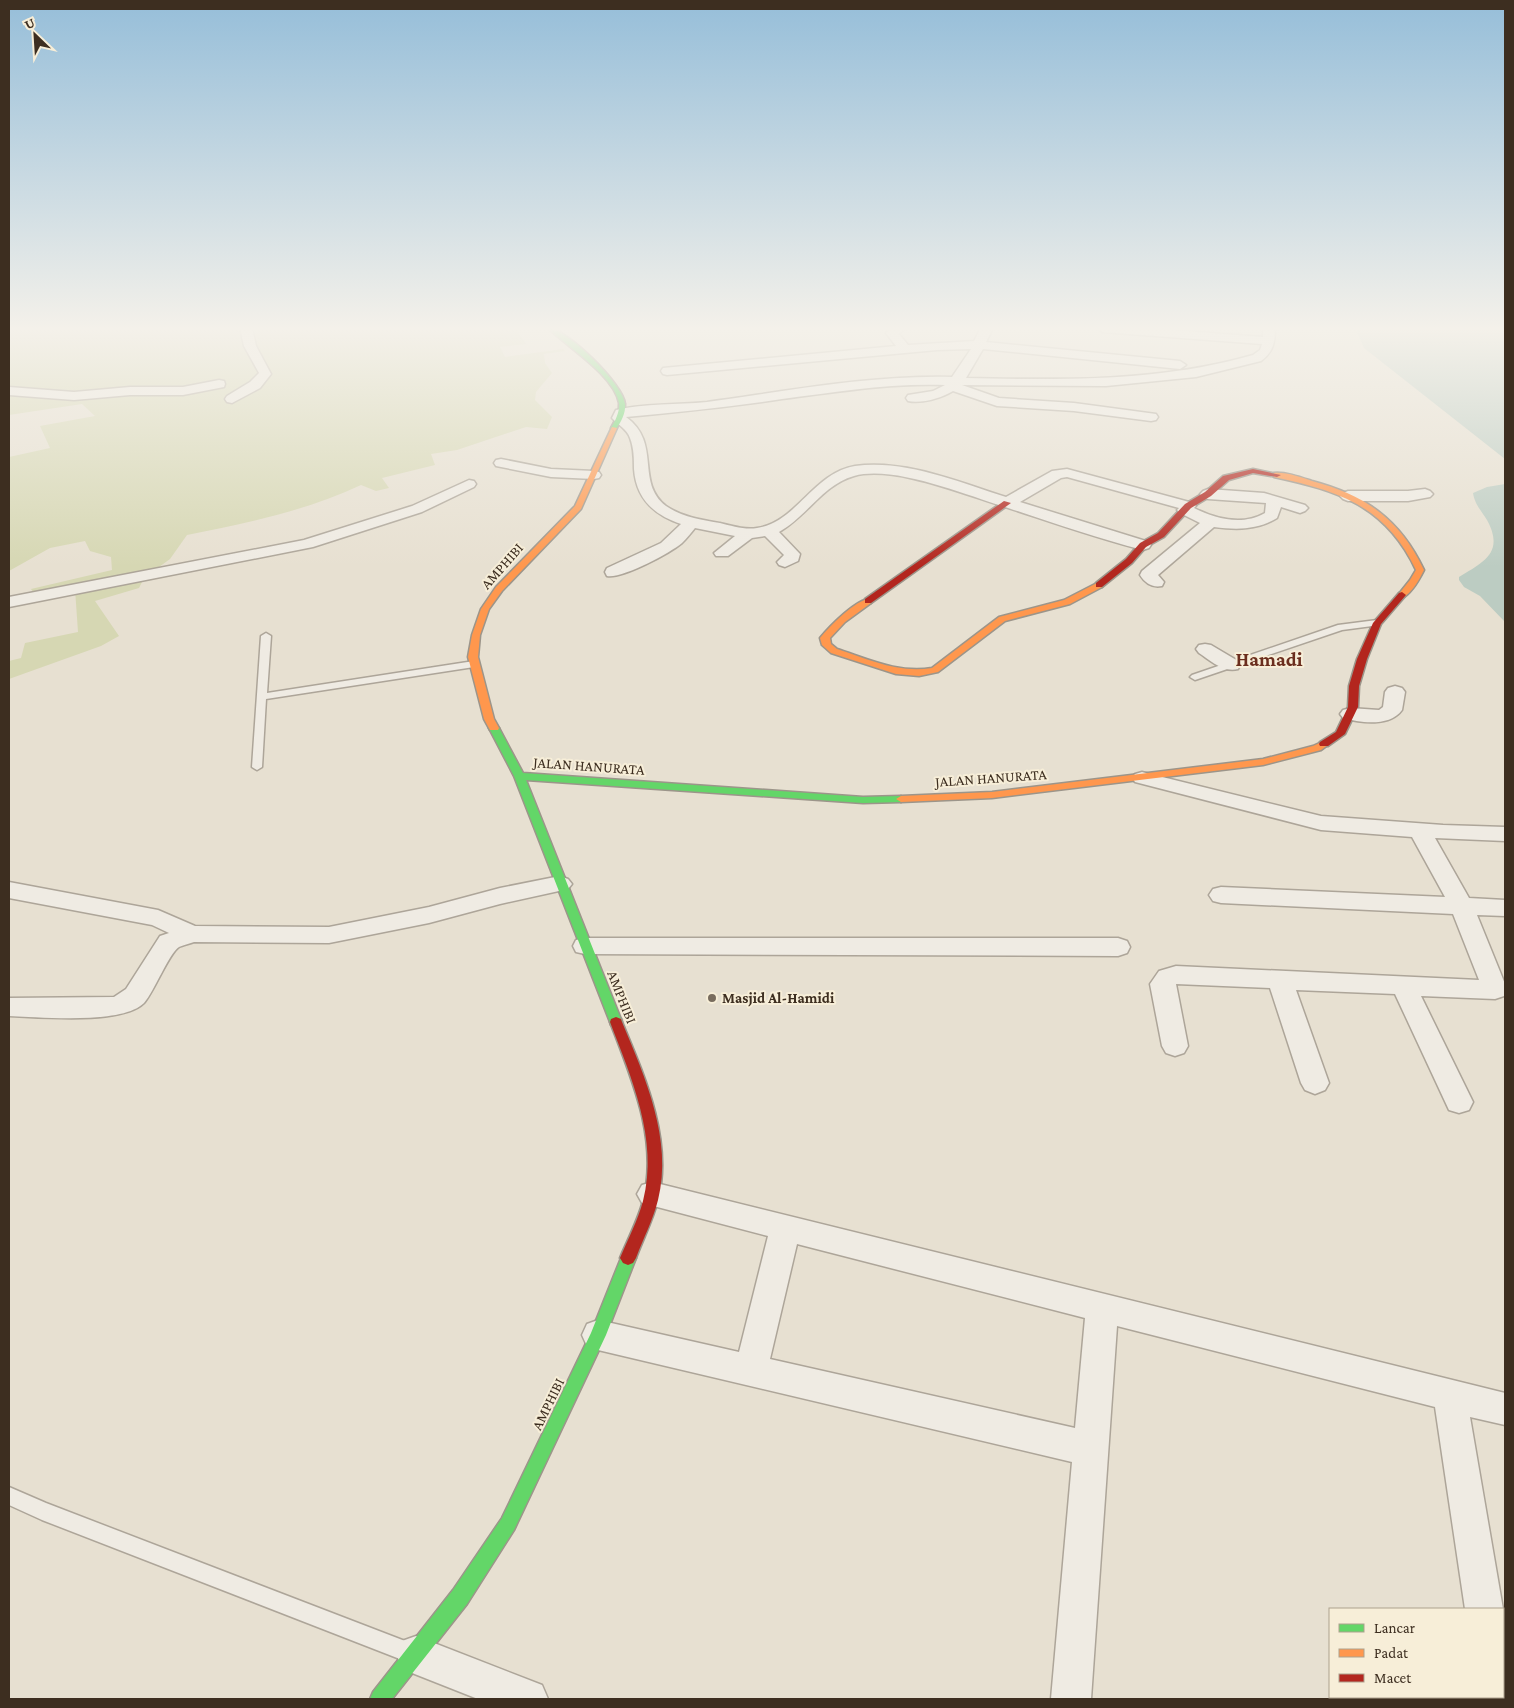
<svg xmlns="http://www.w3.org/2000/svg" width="1514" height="1708" viewBox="0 0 1514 1708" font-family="'Crimson Pro',serif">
<rect width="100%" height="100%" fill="#e7e0d1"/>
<path fill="#d6d7b3" d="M 9,328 L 533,328 L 517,331 L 526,344 L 500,347 L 505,357 L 563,349 L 565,351 L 544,354 L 545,363 L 552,373 L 536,392 L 535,400 L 552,417 L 547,429 L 526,427 L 457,450 L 431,454 L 435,465 L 382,478 L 389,488 L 376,491 L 361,485 C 306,511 246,523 187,535 L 170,559 L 144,578 L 139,588 L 95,601 L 119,636 L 101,646 L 9,679 L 9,661 L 21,658 L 25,643 L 78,632 L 75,589 L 35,595 L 31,589 L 112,570 L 111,557 L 90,551 L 85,541 L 50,548 L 9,571 L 9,457 L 50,448 L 40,426 L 95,416 L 82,404 L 9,415 Z"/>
<g fill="#bcccc2">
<path d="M 1358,328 L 1505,328 L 1505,459 L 1364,348 L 1357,332 Z"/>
<path d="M 1505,484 L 1505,622 L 1480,596 L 1464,587 L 1459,580 L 1459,577 C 1483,562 1505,553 1487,520 C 1481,510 1475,505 1473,493 L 1487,487 Z"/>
</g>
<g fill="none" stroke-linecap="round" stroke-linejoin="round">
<defs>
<g id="lane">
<path d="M 1377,620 L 1381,623 L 1380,625 L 1342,630 L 1198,679 L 1195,680 L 1190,677 L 1192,675 L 1338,625 Z"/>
<path d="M 266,633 L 271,636 L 267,693 L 474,661 L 479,664 L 474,667 L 266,699 L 262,767 L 257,770 L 252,767 L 261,636 Z"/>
<path d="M 9,1487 L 46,1503 L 405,1641 L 412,1644 L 415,1651 L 412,1658 L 405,1661 L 42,1520 L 9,1505 Z"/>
</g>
<g id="street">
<path d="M 240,328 L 252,328 L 256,346 L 271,374 L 260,388 L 232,403 L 227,402 L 225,399 L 227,396 L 250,382 L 259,373 L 244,346 Z"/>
<path d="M 891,328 L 905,328 L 899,334 L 908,345 L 974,341 L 981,328 L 993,328 L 986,342 L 1180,361 L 1186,365 L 1180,369 L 983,349 L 966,378 C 1062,380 1159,382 1253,355 L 1260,350 L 1262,344 L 1102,332 L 1096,328 L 1146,328 L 1263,337 L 1263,328 L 1275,328 C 1275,343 1273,352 1261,361 L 1196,377 L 1106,386 L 962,385 L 999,398 L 1074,403 L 1156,414 L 1158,417 L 1156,420 L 1151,421 L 1074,411 L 997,406 L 953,391 C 942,398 921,404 908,401 L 906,398 L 908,395 L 933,391 L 945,385 C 890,383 836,392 782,399 C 730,407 678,412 626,417 C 662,443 635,482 666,506 C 682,517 702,520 720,523 C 732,526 745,530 757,528 C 796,523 813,473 855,466 C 904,459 959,482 1006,497 L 1052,471 L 1067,469 L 1193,503 L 1196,506 L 1194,508 C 1216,519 1242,526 1265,513 L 1266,503 L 1208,499 L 1203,497 L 1200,494 L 1203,491 L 1208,489 L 1264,493 L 1305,505 L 1308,508 L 1305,511 L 1300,513 L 1281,507 L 1277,518 C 1258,530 1237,530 1214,527 L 1158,575 L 1164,582 L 1162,586 C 1152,588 1145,583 1140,575 L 1142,571 L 1200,523 L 1180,513 L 1177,510 L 1179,508 L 1067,477 L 1061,478 L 1020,502 L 1149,542 L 1151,545 L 1149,548 L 1143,550 C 1095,538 1048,521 1002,506 C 963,494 893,465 854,476 C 824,484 806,517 779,532 L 800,554 L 798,561 L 785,567 L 779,565 L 777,562 L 784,555 L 765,536 L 752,538 L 728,556 L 716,556 L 714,553 L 735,536 L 695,528 C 691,533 687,538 682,543 C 670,553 622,579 607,576 L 605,572 L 607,568 L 661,543 L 681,524 C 654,515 636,499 634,469 C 634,459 634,448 630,438 C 627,429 618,425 612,418 L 616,410 C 645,403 677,405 707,402 C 788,391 870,375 952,377 L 971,349 L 937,350 L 667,375 L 663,374 L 661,371 L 663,368 L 896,346 L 886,333 Z"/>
<path d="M 219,380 L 224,381 L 225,384 L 224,387 L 183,395 L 130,395 L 74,400 L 9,395 L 9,387 L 74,392 L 130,387 L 183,387 Z"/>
<path d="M 501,459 L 551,469 L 594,471 L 599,472 L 601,475 L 599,478 L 594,479 L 551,477 L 496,466 L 494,463 L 496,460 Z"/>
<path d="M 469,480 L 474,481 L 476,484 L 474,487 L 422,512 L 313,547 L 9,607 L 9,597 L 304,540 L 412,506 Z"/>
<path d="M 1425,489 L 1430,491 L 1433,494 L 1430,497 L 1408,501 L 1348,501 L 1343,499 L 1340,496 L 1343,493 L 1348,491 L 1408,491 Z"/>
<path d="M 1205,644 L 1211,645 L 1238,661 L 1240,665 L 1238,669 C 1223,673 1210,660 1199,653 L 1196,649 L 1199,645 Z"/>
<path d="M 1395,686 L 1402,688 L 1405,692 L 1402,710 C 1390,727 1361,723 1343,718 L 1340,714 L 1343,710 L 1350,708 L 1379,710 L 1383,707 L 1385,692 L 1388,688 Z"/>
<path d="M 1142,772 L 1321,816 L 1443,825 L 1505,827 L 1505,841 L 1435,838 L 1469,898 L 1505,900 L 1505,916 L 1477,915 L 1505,984 L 1504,996 L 1495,999 L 1421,996 L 1473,1102 L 1469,1110 L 1459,1113 L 1449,1110 L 1395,994 L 1296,990 L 1329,1083 L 1325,1090 L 1315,1094 L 1305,1090 L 1301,1083 L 1270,988 L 1176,984 L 1188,1046 L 1184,1053 L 1175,1056 L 1166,1053 L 1162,1046 L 1150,984 L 1159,971 L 1176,966 L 1479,980 L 1453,914 L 1221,903 L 1213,901 L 1209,895 L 1213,889 L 1221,887 L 1445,897 L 1412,837 L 1321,830 L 1135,782 L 1132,778 L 1135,774 Z"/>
<path d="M 560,876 L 568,879 L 572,884 L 568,889 L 500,904 L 429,923 L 329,943 L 194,942 C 189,944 183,945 179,947 C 169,953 154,992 144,1003 C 122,1025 40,1017 9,1016 L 9,998 L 114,997 L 126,989 L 160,936 L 169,933 L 152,925 L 9,898 L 9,882 L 158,910 L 195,926 L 329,927 L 429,907 L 500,888 Z"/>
<path d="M 585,938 L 1118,938 L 1127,941 L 1130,947 L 1127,953 L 1118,956 L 585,954 L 576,952 L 573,946 L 576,940 Z"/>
<path d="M 652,1182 L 1505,1393 L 1505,1425 L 1470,1417 L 1503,1609 L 1503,1610 L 1465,1609 L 1435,1407 L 1117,1326 L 1091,1699 L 1051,1699 L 1072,1462 L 598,1350 L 587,1346 L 582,1335 L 587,1324 L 598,1320 L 739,1352 L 768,1236 L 642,1203 L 637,1194 L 642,1185 ZM 797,1244 L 1085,1318 L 1075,1428 L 770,1359 Z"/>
<path d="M 416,1636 L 542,1685 L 548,1699 L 478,1699 L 402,1669 L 397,1655 L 402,1641 Z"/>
<path d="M 1503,1679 L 1505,1680 L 1505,1699 L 1479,1699 L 1478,1697 L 1503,1697 Z"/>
</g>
<g id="fast">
<path d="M 548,328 C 566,328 624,385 625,404 C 626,413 621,422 616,429 L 611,428 C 615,421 620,412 619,403 C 614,375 567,347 548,328 Z"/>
<path d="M 494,725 L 499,728 L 523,773 L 863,797 L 901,796 L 906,799 L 901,802 L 863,803 L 526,780 L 622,1022 L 621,1025 L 616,1027 L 611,1025 L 610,1022 L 514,776 L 489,728 Z"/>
<path d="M 628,1251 L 633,1253 L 636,1258 L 606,1335 L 514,1530 L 467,1604 L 392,1699 L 370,1699 L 373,1692 L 453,1590 L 502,1518 L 591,1333 L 623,1253 Z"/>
</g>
<g id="slow">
<path d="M 612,427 L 617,428 L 581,509 L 502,591 L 489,609 L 480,635 L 478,657 L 494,719 L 499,728 L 498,730 L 490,730 L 484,719 L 468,657 L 472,635 L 481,609 L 496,587 L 575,506 Z"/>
<path d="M 1274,473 C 1286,472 1300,477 1312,481 C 1365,495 1400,519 1424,570 C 1419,580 1412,593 1402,598 L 1398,595 L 1410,580 L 1416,570 C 1386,506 1339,491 1274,477 Z"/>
<path d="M 1099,582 L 1103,585 L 1102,587 L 1070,604 L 1005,621 L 938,672 L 919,676 L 896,674 L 831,653 L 822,645 L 820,638 C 829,627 858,597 871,599 L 871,603 L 845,622 L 830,638 L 831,644 L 837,649 C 868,659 899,674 932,668 L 999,617 L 1064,600 Z"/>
<path d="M 1324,741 L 1329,744 L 1321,750 L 1263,765 L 992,798 L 901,802 L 896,799 L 901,796 L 992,792 L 1263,759 L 1313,746 Z"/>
</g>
<g id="jam">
<path d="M 1253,469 L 1281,475 L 1277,477 L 1253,473 L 1229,480 L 1211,496 L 1191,508 L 1164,537 L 1146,547 L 1132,563 L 1102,587 L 1096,587 L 1096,583 L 1126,559 L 1140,543 L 1158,533 L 1185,504 L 1205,492 L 1223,476 Z"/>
<path d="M 1004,501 L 1011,503 L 871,603 L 865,603 L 865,599 Z"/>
<path d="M 1402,592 L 1406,595 L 1381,624 L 1367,659 L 1359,686 L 1358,707 L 1345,734 L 1328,746 L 1320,746 L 1319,744 L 1320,742 L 1336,732 L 1348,707 L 1349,686 L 1357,659 L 1373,623 L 1399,593 Z"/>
<path d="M 616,1017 L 621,1019 L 622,1022 C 645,1077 673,1140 658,1200 C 653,1220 643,1239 636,1258 L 633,1263 L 628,1265 L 623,1263 L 620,1258 C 628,1239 638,1220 643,1201 C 659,1140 631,1077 610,1022 L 611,1019 Z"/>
</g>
</defs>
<use href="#lane" stroke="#ada599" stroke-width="3"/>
<use href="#street" stroke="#ada599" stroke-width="3"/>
<use href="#fast" stroke="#9c958a" stroke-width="3"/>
<use href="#slow" stroke="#9c958a" stroke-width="3"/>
<use href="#jam" stroke="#9c958a" stroke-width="3"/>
<use href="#lane" fill="#efebe3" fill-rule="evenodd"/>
<use href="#street" fill="#efebe3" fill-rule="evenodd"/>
<use href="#fast" fill="#63d668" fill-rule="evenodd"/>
<use href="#slow" fill="#ff974d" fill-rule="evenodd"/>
<use href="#jam" fill="#b3261e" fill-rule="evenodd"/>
</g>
<linearGradient id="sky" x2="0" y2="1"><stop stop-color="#96bed9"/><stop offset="0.58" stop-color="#f4f1ea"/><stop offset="1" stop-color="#f4f1ea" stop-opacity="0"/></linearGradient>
<rect width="1514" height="567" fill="url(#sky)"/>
<circle fill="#786c5e" stroke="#f7eed8" stroke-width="2" cx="712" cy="998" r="5"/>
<g text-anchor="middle" stroke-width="4" stroke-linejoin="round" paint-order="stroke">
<g font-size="15" fill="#3d2e20" stroke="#f7eed8">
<text transform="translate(502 566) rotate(-49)" y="5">AMPHIBI</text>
<text transform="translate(589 766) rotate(4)" y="5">JALAN HANURATA</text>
<text transform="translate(991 778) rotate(-4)" y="5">JALAN HANURATA</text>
<text transform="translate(622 997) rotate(68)" y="5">AMPHIBI</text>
<text transform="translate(548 1404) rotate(-64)" y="5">AMPHIBI</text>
</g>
<g font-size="15" font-weight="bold" fill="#3d2e20" stroke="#f7eed8" text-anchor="start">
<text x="722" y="1003">Masjid Al-Hamidi</text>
</g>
<g font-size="20" font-weight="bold" fill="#6b2e1e" stroke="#f7eed8">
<text x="1269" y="666">Hamadi</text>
</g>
</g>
<rect width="1514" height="1708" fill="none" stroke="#3d2e20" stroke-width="20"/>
<rect x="1329" y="1608" width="175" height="90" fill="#f7eed8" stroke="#ada18e"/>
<rect x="1339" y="1624" width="25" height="8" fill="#63d668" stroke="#ada18e"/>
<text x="1374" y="1633" font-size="15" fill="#3d2e20">Lancar</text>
<rect x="1339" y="1649" width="25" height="8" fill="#ff974d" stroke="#ada18e"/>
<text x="1374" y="1658" font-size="15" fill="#3d2e20">Padat</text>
<rect x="1339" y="1674" width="25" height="8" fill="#b3261e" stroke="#ada18e"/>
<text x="1374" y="1683" font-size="15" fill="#3d2e20">Macet</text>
<g transform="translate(35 35) rotate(335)" stroke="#f7eed8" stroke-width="4" paint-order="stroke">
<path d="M0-4L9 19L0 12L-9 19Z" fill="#3d2e20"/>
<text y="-8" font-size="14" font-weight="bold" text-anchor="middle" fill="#3d2e20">U</text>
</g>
</svg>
